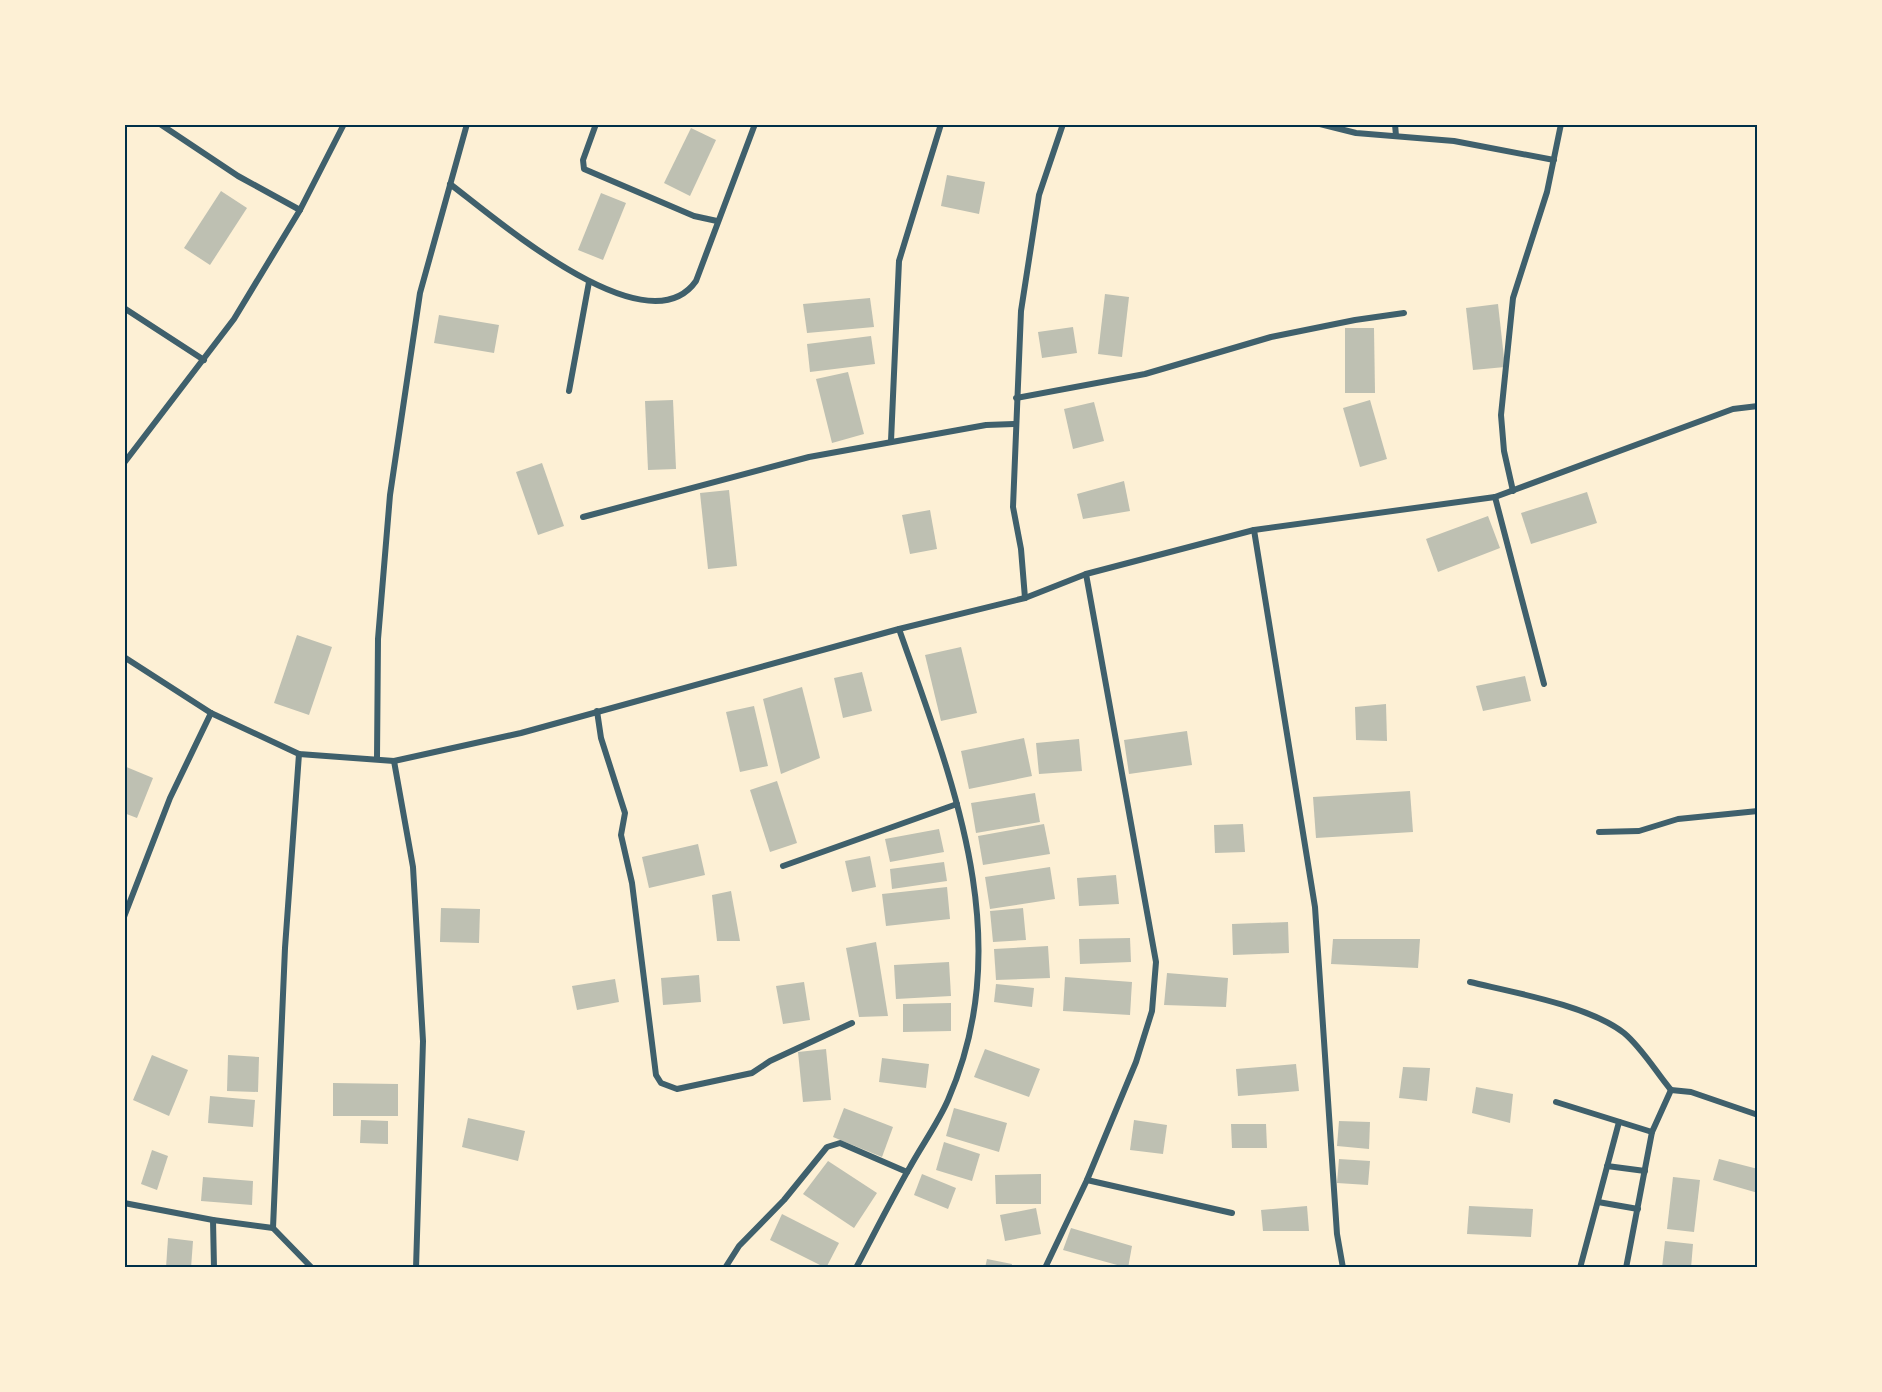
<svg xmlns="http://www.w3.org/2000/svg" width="1882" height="1392" viewBox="0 0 1882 1392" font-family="'Roboto Condensed',sans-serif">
<rect width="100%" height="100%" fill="#fdf0d5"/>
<g fill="#bec0b2">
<path d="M 691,128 L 716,140 L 690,196 L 664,183 Z"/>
<path d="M 947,175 L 985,182 L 979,214 L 941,206 Z"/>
<path d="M 221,191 L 247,208 L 210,265 L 184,248 Z"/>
<path d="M 601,193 L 626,203 L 603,260 L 578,250 Z"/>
<path d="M 1105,294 L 1129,297 L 1122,357 L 1098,354 Z"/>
<path d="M 870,298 L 874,327 L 807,333 L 803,304 Z"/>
<path d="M 1498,304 L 1505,367 L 1473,370 L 1466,308 Z"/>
<path d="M 439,315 L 499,325 L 494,353 L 434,343 Z"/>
<path d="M 1073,327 L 1077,353 L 1042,358 L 1038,332 Z"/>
<path d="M 1345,328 L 1374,328 L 1375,393 L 1345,393 Z"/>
<path d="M 871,336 L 875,364 L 810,372 L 807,344 Z"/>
<path d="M 848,372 L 864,434 L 832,443 L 816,379 Z"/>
<path d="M 673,400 L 676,469 L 648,470 L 645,401 Z"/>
<path d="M 1370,400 L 1387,459 L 1360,467 L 1343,408 Z"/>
<path d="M 1094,402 L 1104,441 L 1073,449 L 1064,409 Z"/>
<path d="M 542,463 L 564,526 L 538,535 L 516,472 Z"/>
<path d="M 1124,481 L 1130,511 L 1083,519 L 1077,494 Z"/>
<path d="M 729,490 L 737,566 L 708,569 L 700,493 Z"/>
<path d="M 1587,492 L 1597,523 L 1531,544 L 1521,513 Z"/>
<path d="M 930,510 L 937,549 L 910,554 L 902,515 Z"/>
<path d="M 1488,516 L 1500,548 L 1438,572 L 1426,539 Z"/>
<path d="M 297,635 L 332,647 L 309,715 L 274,703 Z"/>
<path d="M 961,647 L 977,713 L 941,721 L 925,655 Z"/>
<path d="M 862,672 L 872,711 L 843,718 L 834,678 Z"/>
<path d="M 1525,676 L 1531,701 L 1483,711 L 1476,686 Z"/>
<path d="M 802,687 L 820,758 L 781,774 L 763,699 Z"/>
<path d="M 1386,704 L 1387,741 L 1356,740 L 1355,707 Z"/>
<path d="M 754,706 L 768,766 L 740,772 L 726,712 Z"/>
<path d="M 1187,731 L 1192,765 L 1129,774 L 1124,740 Z"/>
<path d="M 1024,738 L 1032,776 L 969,789 L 961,751 Z"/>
<path d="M 1079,739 L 1082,771 L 1039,774 L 1036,743 Z"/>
<path d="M 124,766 L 153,778 L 137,818 L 124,813 Z"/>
<path d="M 777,781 L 797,843 L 770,852 L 750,790 Z"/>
<path d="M 1410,791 L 1413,832 L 1316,838 L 1313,797 Z"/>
<path d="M 1035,793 L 1040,822 L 976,833 L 971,803 Z"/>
<path d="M 1044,824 L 1050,854 L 983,865 L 978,836 Z"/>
<path d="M 1243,824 L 1245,852 L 1215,853 L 1214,825 Z"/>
<path d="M 939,829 L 944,852 L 890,862 L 885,839 Z"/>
<path d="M 698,844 L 705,875 L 649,888 L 642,857 Z"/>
<path d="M 870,856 L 876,887 L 852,892 L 845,861 Z"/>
<path d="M 944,862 L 947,881 L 892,889 L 890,869 Z"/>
<path d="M 1050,867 L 1055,899 L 990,909 L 985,877 Z"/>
<path d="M 1116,875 L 1119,904 L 1079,906 L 1077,878 Z"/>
<path d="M 947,887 L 950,919 L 886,926 L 882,894 Z"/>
<path d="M 731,891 L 740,941 L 717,941 L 712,895 Z"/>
<path d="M 441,908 L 480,909 L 479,943 L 440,942 Z"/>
<path d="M 1023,908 L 1026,940 L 993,942 L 990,911 Z"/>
<path d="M 1288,922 L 1289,953 L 1233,955 L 1232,924 Z"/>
<path d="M 1130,938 L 1131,962 L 1080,964 L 1079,939 Z"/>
<path d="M 1333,939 L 1420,939 L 1418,968 L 1331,964 Z"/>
<path d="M 876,942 L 888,1016 L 859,1017 L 846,948 Z"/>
<path d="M 1048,946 L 1050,978 L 996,980 L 994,949 Z"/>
<path d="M 949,962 L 951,996 L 896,999 L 894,965 Z"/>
<path d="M 1167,973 L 1228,978 L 1226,1007 L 1164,1005 Z"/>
<path d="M 699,975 L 701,1002 L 663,1005 L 661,978 Z"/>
<path d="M 1065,977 L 1132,982 L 1130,1015 L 1063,1011 Z"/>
<path d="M 615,979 L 619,1002 L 577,1010 L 572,986 Z"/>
<path d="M 804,982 L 810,1020 L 783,1024 L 776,986 Z"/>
<path d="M 996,984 L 1034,988 L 1032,1007 L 994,1002 Z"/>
<path d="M 951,1003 L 951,1031 L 903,1032 L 903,1004 Z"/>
<path d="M 826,1049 L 831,1100 L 803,1102 L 798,1052 Z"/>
<path d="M 985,1049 L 1040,1069 L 1029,1097 L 974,1077 Z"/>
<path d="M 152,1055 L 188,1070 L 169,1116 L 133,1100 Z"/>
<path d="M 228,1055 L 259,1057 L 258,1092 L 227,1091 Z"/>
<path d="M 882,1058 L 929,1064 L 926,1088 L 879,1082 Z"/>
<path d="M 1296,1064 L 1299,1091 L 1238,1096 L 1236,1069 Z"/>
<path d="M 1403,1067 L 1430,1068 L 1427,1101 L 1399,1098 Z"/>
<path d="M 333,1083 L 398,1084 L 398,1116 L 333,1116 Z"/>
<path d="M 1476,1087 L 1513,1094 L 1510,1123 L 1472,1113 Z"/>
<path d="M 210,1096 L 255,1100 L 253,1127 L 208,1123 Z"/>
<path d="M 844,1108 L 893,1127 L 882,1157 L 833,1137 Z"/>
<path d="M 954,1108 L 1007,1123 L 999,1152 L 946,1136 Z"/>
<path d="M 468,1118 L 525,1131 L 518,1161 L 462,1147 Z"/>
<path d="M 361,1120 L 388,1121 L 388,1144 L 360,1143 Z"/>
<path d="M 1134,1120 L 1167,1125 L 1163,1154 L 1130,1150 Z"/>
<path d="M 1339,1121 L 1370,1122 L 1369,1149 L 1337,1146 Z"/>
<path d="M 1231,1124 L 1266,1124 L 1267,1148 L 1232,1148 Z"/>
<path d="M 944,1142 L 980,1154 L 972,1181 L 936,1170 Z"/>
<path d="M 152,1150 L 168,1156 L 157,1190 L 141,1184 Z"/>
<path d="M 1339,1159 L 1370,1161 L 1368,1185 L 1337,1183 Z"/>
<path d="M 1719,1159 L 1758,1169 L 1758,1193 L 1713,1180 Z"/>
<path d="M 828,1161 L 877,1193 L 854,1228 L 803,1194 Z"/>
<path d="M 922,1174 L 956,1188 L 948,1209 L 914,1195 Z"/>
<path d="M 1041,1174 L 1041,1204 L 996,1204 L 995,1175 Z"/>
<path d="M 203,1177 L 253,1181 L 252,1205 L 201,1201 Z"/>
<path d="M 1673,1177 L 1700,1180 L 1694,1232 L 1667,1229 Z"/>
<path d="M 1307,1206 L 1309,1231 L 1263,1231 L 1261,1210 Z"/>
<path d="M 1469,1206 L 1533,1209 L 1531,1237 L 1467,1234 Z"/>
<path d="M 1036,1208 L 1041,1234 L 1005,1241 L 1000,1215 Z"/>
<path d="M 782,1214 L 839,1243 L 826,1268 L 770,1240 Z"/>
<path d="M 1071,1228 L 1132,1246 L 1128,1268 L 1063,1250 Z"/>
<path d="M 168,1238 L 193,1241 L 191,1268 L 166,1268 Z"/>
<path d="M 1665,1241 L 1693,1244 L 1691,1268 L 1662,1268 Z"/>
<path d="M 987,1259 L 1012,1264 L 1011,1268 L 985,1268 Z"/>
</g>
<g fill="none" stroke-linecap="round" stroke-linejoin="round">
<g stroke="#3f606c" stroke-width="6">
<path d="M 160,124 L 238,176 L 300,210"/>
<path d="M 596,124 L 583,160 L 584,169 L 694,216 L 717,221"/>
<path d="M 1320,124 L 1356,133 L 1454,141 L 1554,160"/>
<path d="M 1395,124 L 1396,136"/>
<path d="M 450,184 C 494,217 647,351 696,281 L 755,124"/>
<path d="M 124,308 L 204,360"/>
<path d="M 569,391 L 589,282"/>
<path d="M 1016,398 L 1145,374 L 1271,337 L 1355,320 L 1404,313"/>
<path d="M 891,441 L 899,261 L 941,124"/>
<path d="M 124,463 L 234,319 L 300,210 L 344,124"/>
<path d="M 1513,491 L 1504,451 L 1501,415 L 1513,298 L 1547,192 L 1561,124"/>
<path d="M 1495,497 L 1544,684"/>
<path d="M 583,517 L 809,457 L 986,425 L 1014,424"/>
<path d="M 1254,530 L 1315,907 L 1337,1234 L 1343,1268"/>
<path d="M 1025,598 L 1021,549 L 1013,507 L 1021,311 L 1039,195 L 1063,124"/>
<path d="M 124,657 L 211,713 L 299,754 L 394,761 L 521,733 L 899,629 L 1025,598 L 1086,574 L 1254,530 L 1495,497 L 1733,409 L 1758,406"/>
<path d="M 597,711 L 601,738 L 625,813 L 621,835 L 632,883 L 656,1075 L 661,1083 L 677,1089 L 752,1073 L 770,1061 L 852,1023"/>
<path d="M 377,758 L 378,639 L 390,495 L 420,293 L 467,124"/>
<path d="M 394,761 L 413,867 L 423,1041 L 416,1268"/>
<path d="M 1599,832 L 1639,831 L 1678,819 L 1758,811"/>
<path d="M 783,866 L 957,804"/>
<path d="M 124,917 L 170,798 L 211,713"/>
<path d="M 1470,982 C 1512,992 1590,1006 1624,1033 C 1642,1048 1656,1072 1671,1090"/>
<path d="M 1556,1102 L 1652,1132"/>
<path d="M 1607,1166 L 1645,1171"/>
<path d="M 1087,1180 L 1232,1213"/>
<path d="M 1598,1202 L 1638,1209"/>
<path d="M 124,1203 L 213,1220 L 273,1228 L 312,1268"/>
<path d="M 213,1220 L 214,1268"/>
<path d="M 273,1228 L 285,948 L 299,754"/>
<path d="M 725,1268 L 739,1246 L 784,1200 L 827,1147 L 840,1143 L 907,1172"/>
<path d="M 856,1268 C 874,1234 891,1200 910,1167 C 922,1145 938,1123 948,1100 C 1018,939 953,783 899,629"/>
<path d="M 1045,1268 L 1087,1180 L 1136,1062 L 1152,1011 L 1156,962 L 1086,574"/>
<path d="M 1580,1268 L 1619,1122"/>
<path d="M 1626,1268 L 1652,1132 L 1671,1090 L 1691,1092 L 1758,1115"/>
</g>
</g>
<rect width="1882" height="1392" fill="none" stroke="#fdf0d5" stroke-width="252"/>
<rect x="126" y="126" width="1630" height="1140" fill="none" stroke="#003049" stroke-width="2"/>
</svg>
